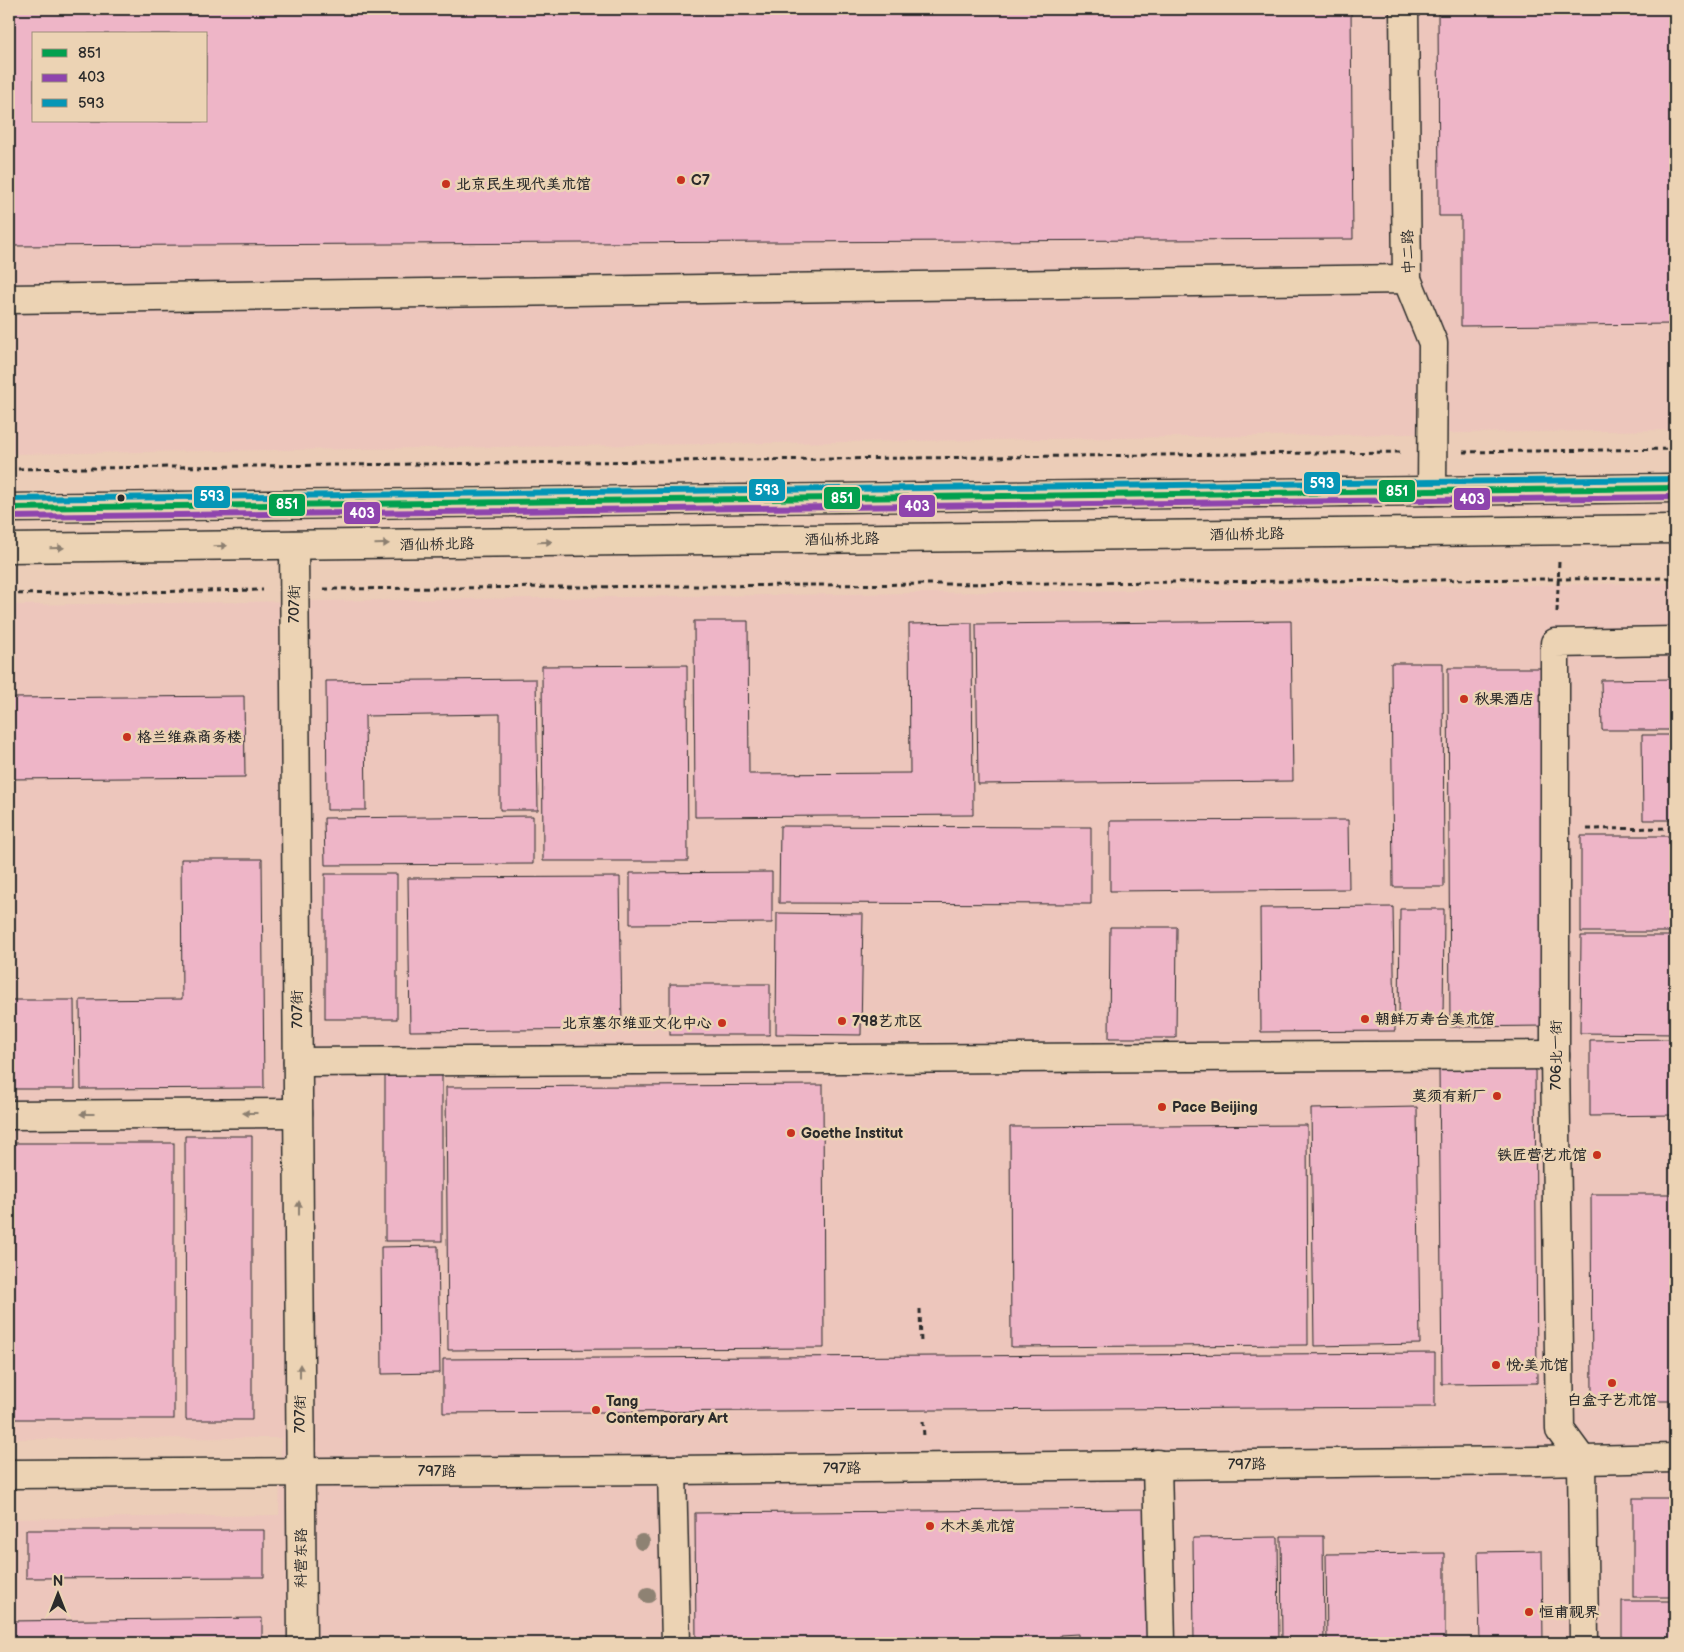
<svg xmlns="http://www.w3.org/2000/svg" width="1684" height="1652" viewBox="0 0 1684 1652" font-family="'Balsamiq Sans','LXGW WenKai TC',sans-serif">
<rect width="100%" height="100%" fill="#eccdb8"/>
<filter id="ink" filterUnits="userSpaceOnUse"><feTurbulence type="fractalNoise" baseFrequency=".02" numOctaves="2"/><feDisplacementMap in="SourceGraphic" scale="10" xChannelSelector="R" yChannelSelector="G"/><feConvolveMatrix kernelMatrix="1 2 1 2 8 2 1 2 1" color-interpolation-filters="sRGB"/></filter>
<g filter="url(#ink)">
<g fill="#edc6bc" fill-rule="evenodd">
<path d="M 9,9 L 1675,9 L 1675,430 L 9,454 ZM 34,34 L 206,34 L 206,121 L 34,121 Z"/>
<path d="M 1675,583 L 1675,1643 L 9,1643 L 9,1519 L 279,1515 L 281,1438 L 9,1439 L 9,605 Z"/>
</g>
<g fill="#eeb5c7" stroke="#2b2b2b" fill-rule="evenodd">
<path d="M 9,9 L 1351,9 L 1353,239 L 9,246 ZM 34,34 L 206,34 L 206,121 L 34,121 Z"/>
<path d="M 1438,9 L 1675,9 L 1675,324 L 1461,326 L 1461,216 L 1439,216 Z"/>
<path d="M 694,621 L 748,621 L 749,774 L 910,773 L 909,624 L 972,623 L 973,815 L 695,817 Z"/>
<path d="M 1291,621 L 1293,781 L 978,784 L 976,624 Z"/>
<path d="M 1391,663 L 1443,663 L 1444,887 L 1393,887 Z"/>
<path d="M 687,665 L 688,861 L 543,861 L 542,666 Z"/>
<path d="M 1448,668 L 1545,668 L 1547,1026 L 1450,1027 Z"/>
<path d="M 536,679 L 538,810 L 500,810 L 500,714 L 365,716 L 366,810 L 327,810 L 326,681 Z"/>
<path d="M 1675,679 L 1675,730 L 1602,730 L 1601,680 Z"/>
<path d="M 244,696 L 245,777 L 9,779 L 9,698 Z"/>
<path d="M 1642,735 L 1675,735 L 1675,820 L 1643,820 Z"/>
<path d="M 533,816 L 533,864 L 325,865 L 324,818 Z"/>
<path d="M 1348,820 L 1349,889 L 1110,891 L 1110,821 Z"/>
<path d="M 780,826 L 1091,827 L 1091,904 L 779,903 Z"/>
<rect x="1581" y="836" width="94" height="96"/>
<path d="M 181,859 L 262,859 L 264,1088 L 81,1089 L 80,1000 L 182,999 Z"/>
<path d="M 772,872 L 772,923 L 630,924 L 630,873 Z"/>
<rect x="325" y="874" width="72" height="145"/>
<path d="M 620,877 L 622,1029 L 410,1031 L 408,878 Z"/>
<path d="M 1393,907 L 1395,1031 L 1261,1032 L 1260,908 Z"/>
<path d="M 1400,909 L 1444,909 L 1443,1022 L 1399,1022 Z"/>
<path d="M 777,913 L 863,914 L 861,1035 L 776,1034 Z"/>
<path d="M 1110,927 L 1177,927 L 1176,1038 L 1109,1038 Z"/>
<path d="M 1581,936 L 1675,936 L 1675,1034 L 1580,1033 Z"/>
<rect x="670" y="984" width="100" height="51"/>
<path d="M 9,1000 L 74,1000 L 75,1089 L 9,1089 Z"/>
<path d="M 1675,1039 L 1675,1115 L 1590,1116 L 1590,1040 Z"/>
<rect x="385" y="1066" width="57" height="175"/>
<path d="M 1535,1068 L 1537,1383 L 1442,1384 L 1439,1069 Z"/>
<path d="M 823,1085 L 824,1348 L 448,1350 L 446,1087 Z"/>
<path d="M 1417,1107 L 1420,1344 L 1314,1346 L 1311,1109 Z"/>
<path d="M 1307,1125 L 1308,1345 L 1011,1347 L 1010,1127 Z"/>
<path d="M 185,1136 L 252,1136 L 252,1420 L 186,1420 Z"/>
<rect x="9" y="1143" width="165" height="276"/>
<path d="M 1591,1194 L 1675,1194 L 1675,1401 L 1592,1401 Z"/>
<path d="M 438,1246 L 440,1373 L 382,1374 L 381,1247 Z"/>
<path d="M 1435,1353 L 1435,1407 L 443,1413 L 443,1359 Z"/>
<rect x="1633" y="1498" width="42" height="99"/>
<path d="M 1146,1509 L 1147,1643 L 1078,1643 L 1078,1634 L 1060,1635 L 1060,1643 L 696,1643 L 695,1513 Z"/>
<path d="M 26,1530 L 264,1530 L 264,1577 L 26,1578 Z"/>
<path d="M 1281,1536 L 1323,1536 L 1324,1643 L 1282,1643 Z"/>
<path d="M 1278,1537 L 1279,1643 L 1194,1643 L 1193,1538 Z"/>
<path d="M 1542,1551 L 1543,1643 L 1480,1643 L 1478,1552 Z"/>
<path d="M 1445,1553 L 1445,1643 L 1327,1643 L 1326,1554 Z"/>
<rect x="1622" y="1601" width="53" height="42"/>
<path d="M 262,1618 L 262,1643 L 9,1643 L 9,1621 Z"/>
</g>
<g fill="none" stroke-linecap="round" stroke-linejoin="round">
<defs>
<g id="minor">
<path d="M 1404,9 L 1407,279 L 1433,343 L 1432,491"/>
<path d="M 9,299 L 1407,279"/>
<path d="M 9,508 L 1675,488"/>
<path d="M 294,545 L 302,1643"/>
<path d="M 9,548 L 1675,529"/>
<path d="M 298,1062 L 1555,1055"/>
<path d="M 9,1115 L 298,1113"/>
<path d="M 1582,1460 L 1560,1430 L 1555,1055 L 1555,643 L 1675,641"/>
<path d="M 1582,1460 L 1584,1643"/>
<path d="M 1157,1464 L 1161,1643"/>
<path d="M 672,1470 L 676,1643"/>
<path d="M 9,1474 L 672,1470 L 1538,1461 L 1675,1458"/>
</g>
</defs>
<use href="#minor" stroke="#2b2b2b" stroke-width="31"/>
<g stroke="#2b2b2b" stroke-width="3" stroke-dasharray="5 4" stroke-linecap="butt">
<path d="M 1463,452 L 1675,449"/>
<path d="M 9,469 L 1402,452"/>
<path d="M 324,589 L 1675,578"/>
<path d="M 9,594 L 263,590"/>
<path d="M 1557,612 L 1559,561"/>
<path d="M 1587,829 L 1675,828"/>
<path d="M 920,1309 L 921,1345"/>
<path d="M 923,1421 L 924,1437"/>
</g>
<use href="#minor" stroke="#ecd3b4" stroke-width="28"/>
<defs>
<path id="bus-1" d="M 9,508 L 1675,488"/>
<path id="bus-2" d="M 9,517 L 1675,497"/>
<path id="bus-3" d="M 9,499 L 1675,479"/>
</defs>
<use href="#bus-1" stroke="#ecd3b4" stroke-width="10"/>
<use href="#bus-2" stroke="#ecd3b4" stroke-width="10"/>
<use href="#bus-3" stroke="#ecd3b4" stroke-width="10"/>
<use href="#bus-1" stroke="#02a04f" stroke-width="6"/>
<use href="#bus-2" stroke="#8e44ad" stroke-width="6"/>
<use href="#bus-3" stroke="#0696b6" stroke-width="6"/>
</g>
<g fill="#8e8273">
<circle cx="642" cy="1542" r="8"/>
<circle cx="648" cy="1595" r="8"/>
</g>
<defs><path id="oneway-solid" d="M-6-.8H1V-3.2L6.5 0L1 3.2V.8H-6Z" transform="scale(1.25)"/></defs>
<g fill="#8c7f70">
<use href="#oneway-solid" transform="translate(545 542) rotate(-1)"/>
<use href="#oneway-solid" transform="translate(382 544) rotate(-1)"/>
<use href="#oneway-solid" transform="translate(220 546) rotate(-1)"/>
<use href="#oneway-solid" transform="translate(57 548) rotate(-1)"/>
<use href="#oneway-solid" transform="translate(250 1113) rotate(180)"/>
<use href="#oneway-solid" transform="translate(87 1114) rotate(180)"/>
<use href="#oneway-solid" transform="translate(299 1208) rotate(-90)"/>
<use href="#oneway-solid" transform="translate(300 1371) rotate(-90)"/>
</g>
</g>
<g fill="#c8321e" stroke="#ecd3b4" stroke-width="2">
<circle cx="681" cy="180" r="5"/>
<circle cx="446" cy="184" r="5"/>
<circle cx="1464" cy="699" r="5"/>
<circle cx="127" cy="737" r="5"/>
<circle cx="1365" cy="1019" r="5"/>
<circle cx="842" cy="1021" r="5"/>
<circle cx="722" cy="1023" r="5"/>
<circle cx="1497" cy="1096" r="5"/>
<circle cx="1162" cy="1107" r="5"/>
<circle cx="791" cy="1133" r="5"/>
<circle cx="1597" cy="1155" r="5"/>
<circle cx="1496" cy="1365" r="5"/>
<circle cx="1612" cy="1383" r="5"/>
<circle cx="596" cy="1410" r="5"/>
<circle cx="930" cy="1526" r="5"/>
<circle cx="1529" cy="1612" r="5"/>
</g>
<circle fill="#2b2b2b" stroke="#ecd3b4" stroke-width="2" cx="121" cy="498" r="4.5"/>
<g text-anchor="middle" stroke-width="5" stroke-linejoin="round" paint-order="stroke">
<g font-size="15" font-weight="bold" fill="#2b2b2b" stroke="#ecd3b4" text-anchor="start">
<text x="691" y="185">C7</text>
<text x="456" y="189">北京民生现代美术馆</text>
<text x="1474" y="704">秋果酒店</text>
<text x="137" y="742">格兰维森商务楼</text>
<text x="1375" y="1024">朝鲜万寿台美术馆</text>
<text x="852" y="1026">798艺术区</text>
<text x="712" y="1028" text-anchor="end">北京塞尔维亚文化中心</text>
<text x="1487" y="1101" text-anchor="end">莫须有新厂</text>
<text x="1172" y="1112">Pace Beijing</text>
<text x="801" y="1138">Goethe Institut</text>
<text x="1587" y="1160" text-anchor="end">铁匠营艺术馆</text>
<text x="1506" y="1370">悦·美术馆</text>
<text x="1612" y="1405" text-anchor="middle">白盒子艺术馆</text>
<text x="606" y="1406">Tang<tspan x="606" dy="17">Contemporary Art</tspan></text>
<text x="940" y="1531">木木美术馆</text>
<text x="1539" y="1617">恒甫视界</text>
</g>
<g font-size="15" fill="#2b2b2b" stroke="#ecd3b4">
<text transform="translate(1408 252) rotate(-92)" y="5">中二路</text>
<text transform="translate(1247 534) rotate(-1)" y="5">酒仙桥北路</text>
<text transform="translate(842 539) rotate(-1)" y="5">酒仙桥北路</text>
<text transform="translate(437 544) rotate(-1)" y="5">酒仙桥北路</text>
<text transform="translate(294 604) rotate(-89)" y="5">707街</text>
<text transform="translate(297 1009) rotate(-91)" y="5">707街</text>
<text transform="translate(1556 1055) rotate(-90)" y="5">706北一街</text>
<text transform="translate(300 1414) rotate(-90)" y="5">707街</text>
<text transform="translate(1247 1464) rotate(-1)" y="5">797路</text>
<text transform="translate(842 1468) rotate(-1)" y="5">797路</text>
<text x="437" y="1476">797路</text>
<text transform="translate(301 1558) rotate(-90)" y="5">科营东路</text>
</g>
</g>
<g stroke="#ecd3b4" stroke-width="2">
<rect x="1303" y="471" width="38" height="24" rx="5" fill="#0696b6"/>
<rect x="748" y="478" width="38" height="24" rx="5" fill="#0696b6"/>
<rect x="1378" y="479" width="38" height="24" rx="5" fill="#02a04f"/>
<rect x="193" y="485" width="38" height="24" rx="5" fill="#0696b6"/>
<rect x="823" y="486" width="38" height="24" rx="5" fill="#02a04f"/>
<rect x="1453" y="487" width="38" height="24" rx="5" fill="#8e44ad"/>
<rect x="268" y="493" width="38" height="24" rx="5" fill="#02a04f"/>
<rect x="898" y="494" width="38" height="24" rx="5" fill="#8e44ad"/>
<rect x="343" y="501" width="38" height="24" rx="5" fill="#8e44ad"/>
</g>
<g font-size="14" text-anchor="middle" font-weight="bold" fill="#fff">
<text x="1322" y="488">593</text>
<text x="767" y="495">593</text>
<text x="1397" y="496">851</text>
<text x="212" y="501">593</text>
<text x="842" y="503">851</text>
<text x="1472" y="504">403</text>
<text x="287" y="509">851</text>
<text x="917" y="511">403</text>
<text x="362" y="518">403</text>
</g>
<rect width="1684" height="1652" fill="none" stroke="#ecd3b4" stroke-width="30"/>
<rect x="15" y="15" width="1654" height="1622" fill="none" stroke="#2b2b2b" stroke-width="2" filter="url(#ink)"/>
<rect x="32" y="32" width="175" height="90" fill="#ecd3b4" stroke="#9f907d"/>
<rect x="42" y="49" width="25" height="8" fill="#02a04f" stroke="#9f907d"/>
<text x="78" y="58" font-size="15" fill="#2b2b2b">851</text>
<rect x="42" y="74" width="25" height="8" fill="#8e44ad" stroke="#9f907d"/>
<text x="78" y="82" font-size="15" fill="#2b2b2b">403</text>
<rect x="42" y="99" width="25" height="8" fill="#0696b6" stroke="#9f907d"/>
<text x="78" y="108" font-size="15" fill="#2b2b2b">593</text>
<g transform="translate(58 1594)" stroke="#ecd3b4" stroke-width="4" paint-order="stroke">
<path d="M0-4L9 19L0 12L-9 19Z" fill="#2b2b2b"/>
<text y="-8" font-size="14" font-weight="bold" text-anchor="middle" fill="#2b2b2b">N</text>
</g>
</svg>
